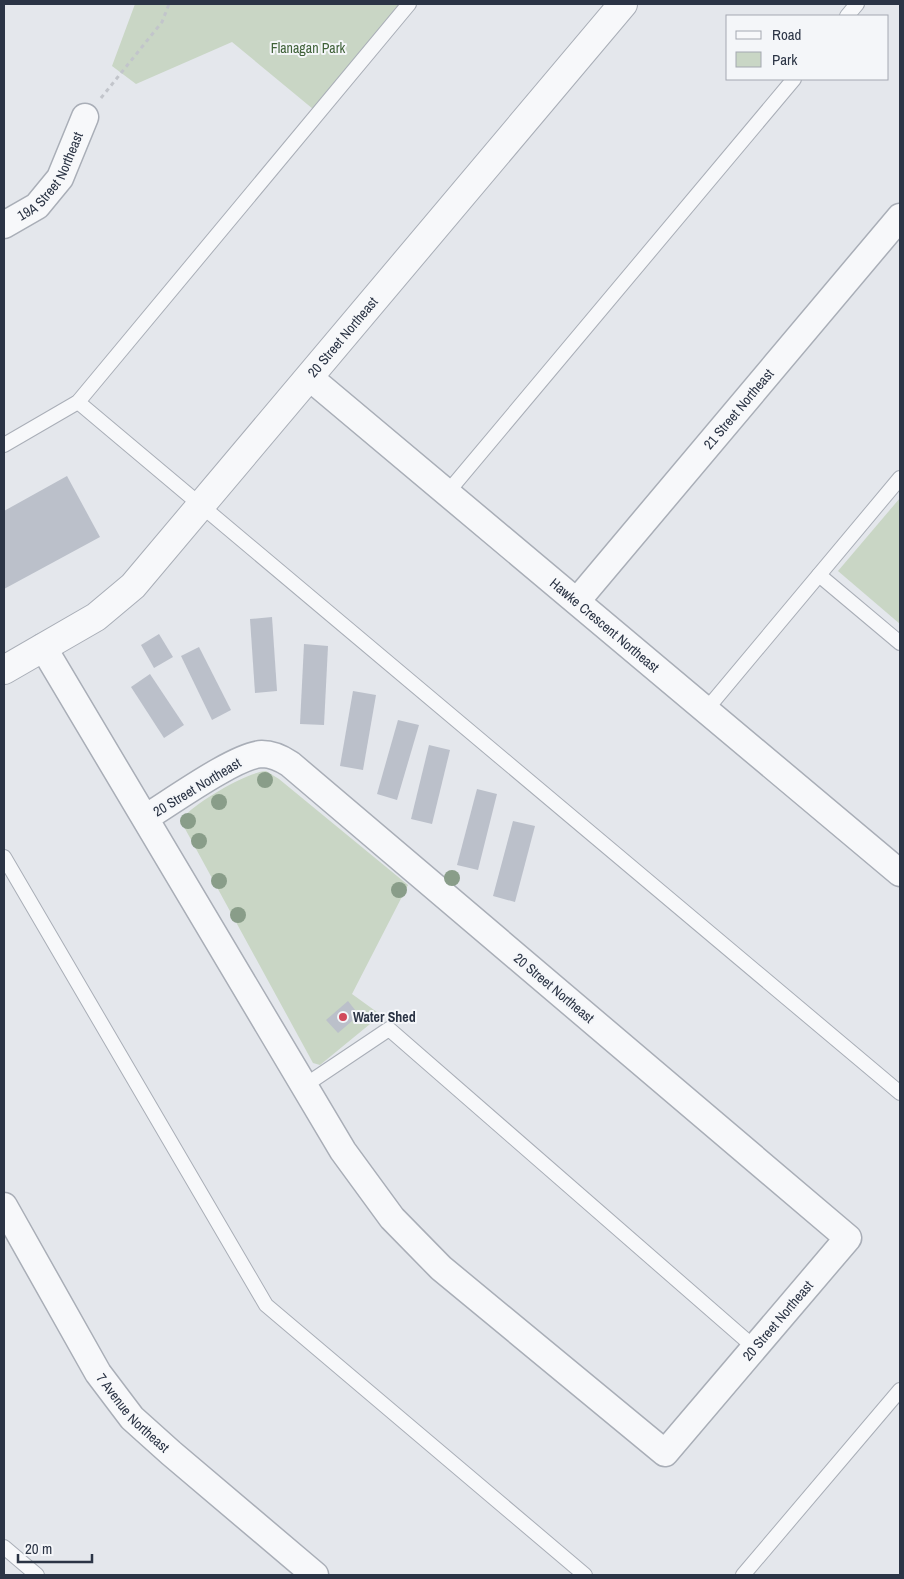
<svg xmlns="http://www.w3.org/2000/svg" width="904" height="1579" viewBox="0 0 904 1579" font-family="'Archivo Narrow',sans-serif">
<rect width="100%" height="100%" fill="#e4e7ec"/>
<g fill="#c9d6c5">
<path d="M 135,4 L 401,4 L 313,109 L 232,42 L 136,84 L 112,66 Z"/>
<path d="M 900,498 L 900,624 L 838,571 Z"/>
<path d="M 266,771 L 279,779 L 408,885 L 352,994 L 381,1015 L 320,1065 L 313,1063 L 183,825 L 183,818 C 194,803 247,772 266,771 Z"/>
</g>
<g fill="#bbc0ca">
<path d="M 67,476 L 100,537 L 4,589 L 4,511 Z"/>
<path d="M 272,617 L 277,691 L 255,693 L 250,619 Z"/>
<path d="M 159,634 L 173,657 L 154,668 L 141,645 Z"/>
<path d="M 304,644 L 328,646 L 324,725 L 300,724 Z"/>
<path d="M 199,647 L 231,710 L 212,720 L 181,656 Z"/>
<path d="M 150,674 L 184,725 L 164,738 L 131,687 Z"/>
<path d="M 353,691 L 376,695 L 363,770 L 340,766 Z"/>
<path d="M 398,720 L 419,725 L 397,800 L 377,794 Z"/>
<path d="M 429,745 L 450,750 L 432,824 L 411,819 Z"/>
<path d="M 477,789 L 497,794 L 478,870 L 457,865 Z"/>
<path d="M 513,821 L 535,826 L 515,902 L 493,896 Z"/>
<path d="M 348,1001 L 359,1015 L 338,1033 L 326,1020 Z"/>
</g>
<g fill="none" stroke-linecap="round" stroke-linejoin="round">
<defs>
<g id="service">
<path d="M 847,16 L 857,4"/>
<path d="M 78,402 L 900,1093"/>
<path d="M 4,445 L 78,402 L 409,4"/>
<path d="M 447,493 L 794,79"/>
<path d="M 819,575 L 900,643"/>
<path d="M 706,710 L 900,478"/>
<path d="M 4,857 L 266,1305 L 585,1575"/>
<path d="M 304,1086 L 389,1029 L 755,1348"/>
<path d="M 4,1547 L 37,1575"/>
<path d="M 743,1575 L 900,1390"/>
</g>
<g id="minor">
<path id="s1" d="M 4,225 L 37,206 L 60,178 L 85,117"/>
<path id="s2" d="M 309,377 L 900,873"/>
<path id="s3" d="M 577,601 L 900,217"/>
<path id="s4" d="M 43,647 L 343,1151 L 392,1218 L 441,1268 L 665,1453 L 848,1238 L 290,764 C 281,758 273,754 262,754 C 236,755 170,803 145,818"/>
<path id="s5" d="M 4,1206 L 98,1373 L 132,1418 L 171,1453 L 315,1575"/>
</g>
<g id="tertiary">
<path id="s6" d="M 4,670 L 96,617 L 133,586 L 623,4"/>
</g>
</defs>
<use href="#service" stroke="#a9aeb7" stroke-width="16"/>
<use href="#minor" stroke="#a9aeb7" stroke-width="29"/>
<use href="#tertiary" stroke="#a9aeb7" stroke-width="30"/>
<path stroke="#c2c5cb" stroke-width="3" stroke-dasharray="4 4" stroke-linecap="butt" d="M 101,98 L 162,22 L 169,4"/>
<use href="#service" stroke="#f7f8fa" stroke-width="14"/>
<use href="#minor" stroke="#f7f8fa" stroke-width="26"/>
<use href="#tertiary" stroke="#f7f8fa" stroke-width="28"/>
</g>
<g fill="#899d89">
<circle cx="265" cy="780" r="8"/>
<circle cx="219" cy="802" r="8"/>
<circle cx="188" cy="821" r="8"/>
<circle cx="199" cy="841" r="8"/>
<circle cx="452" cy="878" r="8"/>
<circle cx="219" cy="881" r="8"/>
<circle cx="399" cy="890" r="8"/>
<circle cx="238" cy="915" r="8"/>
</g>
<circle fill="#d1495b" stroke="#f4f6f9" stroke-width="2" cx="343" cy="1017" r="5"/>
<g text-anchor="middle" stroke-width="4" stroke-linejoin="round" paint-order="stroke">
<g font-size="14" fill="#3f6138" stroke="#f4f6f9">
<text x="308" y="53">Flanagan Park</text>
</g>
<g font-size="14" fill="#2b3445" stroke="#f4f6f9">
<text dy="5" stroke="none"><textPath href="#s1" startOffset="70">19A Street Northeast</textPath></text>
<text dy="5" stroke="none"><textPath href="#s6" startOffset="480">20 Street Northeast</textPath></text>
<text dy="5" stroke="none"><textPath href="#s3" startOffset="251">21 Street Northeast</textPath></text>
<text dy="5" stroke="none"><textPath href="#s2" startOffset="386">Hawke Crescent Northeast</textPath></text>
<text transform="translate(197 787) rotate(-31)" y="5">20 Street Northeast</text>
<text transform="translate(554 988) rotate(40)" y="5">20 Street Northeast</text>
<text dy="5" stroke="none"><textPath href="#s4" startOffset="1204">20 Street Northeast</textPath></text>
<text dy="5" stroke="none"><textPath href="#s5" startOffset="245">7 Avenue Northeast</textPath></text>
</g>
<g font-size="14" font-weight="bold" fill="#2b3445" stroke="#f4f6f9" text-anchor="start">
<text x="353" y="1022">Water Shed</text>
</g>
</g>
<rect width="904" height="1579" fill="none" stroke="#2b3445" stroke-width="10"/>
<rect x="726" y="15" width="162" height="65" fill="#f4f6f9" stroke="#a4a8b1"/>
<rect x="736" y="31" width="25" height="8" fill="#f7f8fa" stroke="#a4a8b1"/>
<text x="772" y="40" font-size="15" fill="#2b3445">Road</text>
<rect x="736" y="52" width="25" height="15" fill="#c9d6c5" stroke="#a4a8b1"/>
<text x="772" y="65" font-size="15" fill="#2b3445">Park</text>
<path d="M18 1554v8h74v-8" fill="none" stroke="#2b3445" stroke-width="2.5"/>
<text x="25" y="1554" font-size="15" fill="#2b3445" stroke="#f4f6f9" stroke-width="4" paint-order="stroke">20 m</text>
</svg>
